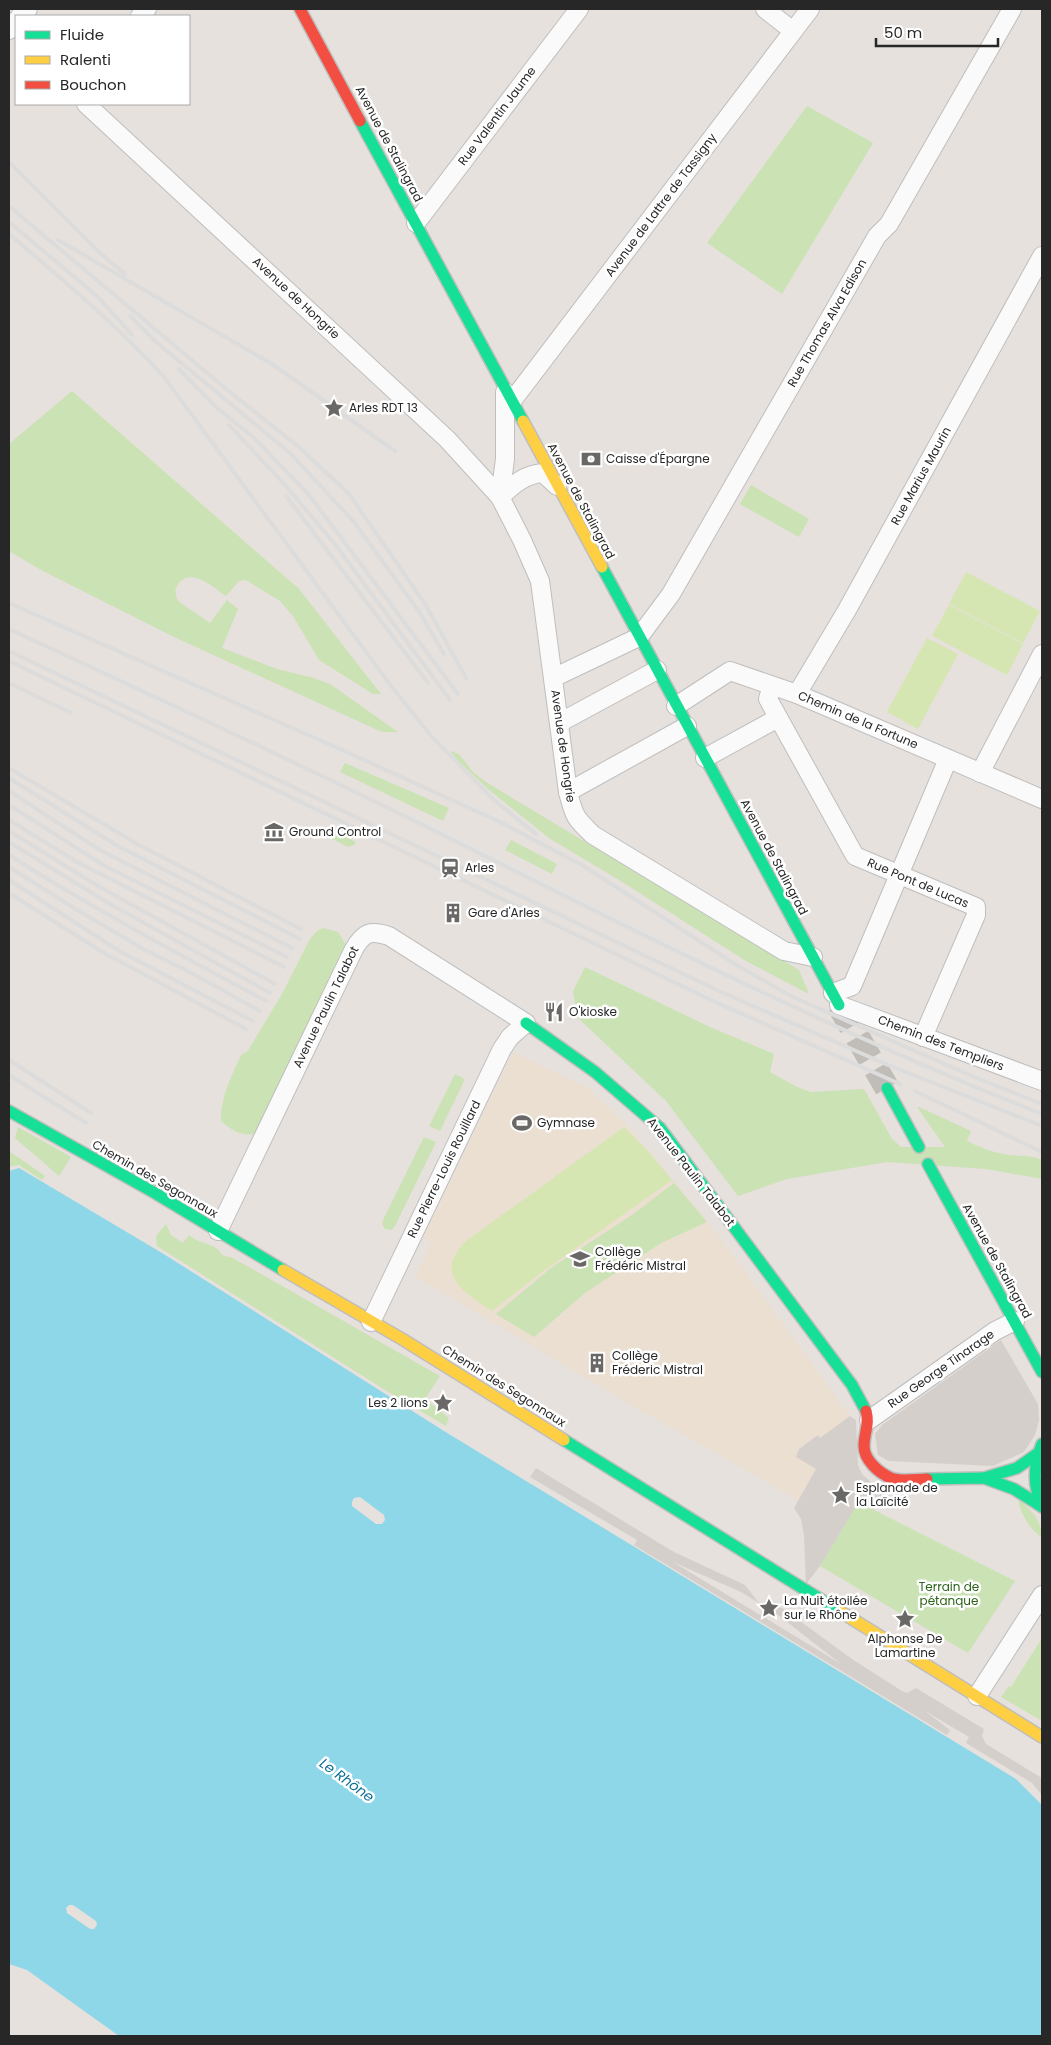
<svg xmlns="http://www.w3.org/2000/svg" width="1051" height="2045" viewBox="0 0 1051 2045" font-family="Poppins,sans-serif">
<rect width="100%" height="100%" fill="#e6e1dc"/>
<path fill="#eadfd0" d="M 513,1052 L 583,1086 L 584,1084 L 626,1124 L 710,1224 L 850,1416 L 820,1438 L 817,1435 L 799,1449 L 796,1457 L 816,1469 L 798,1500 L 614,1395 L 415,1276 L 431,1243 L 423,1238 Z"/>
<g fill="#cae2b4">
<path d="M 807,106 L 873,143 L 782,294 L 707,243 Z"/>
<path d="M 72,391 L 299,589 L 381,694 L 373,694 L 319,660 L 293,616 L 280,601 L 246,580 L 239,581 L 226,596 C 213,587 189,565 177,586 C 174,591 176,596 178,601 L 210,623 L 227,600 L 238,609 L 222,648 L 277,669 L 314,678 L 330,684 L 398,732 L 382,732 L 174,637 L 41,570 L 9,551 L 9,444 Z"/>
<path d="M 751,485 L 809,519 L 799,537 L 740,504 Z"/>
<path d="M 450,751 L 459,754 L 474,773 L 489,784 L 799,970 L 809,994 L 746,961 L 624,883 L 549,838 L 488,789 L 458,761 Z"/>
<path d="M 345,763 L 449,808 L 443,821 L 340,772 Z"/>
<path d="M 325,827 L 356,842 L 354,845 L 348,847 L 323,834 Z"/>
<path d="M 511,840 L 557,864 L 552,874 L 505,850 Z"/>
<path d="M 323,928 L 338,932 L 346,945 L 260,1128 L 256,1134 C 240,1136 233,1131 221,1121 C 220,1098 232,1074 242,1054 L 247,1052 L 282,994 L 310,939 L 317,931 Z"/>
<path d="M 585,967 L 710,1027 L 774,1054 L 770,1072 L 797,1087 L 811,1092 L 864,1089 L 892,1139 L 901,1147 L 945,1147 L 917,1107 L 919,1107 L 971,1131 L 967,1141 C 981,1148 994,1153 1010,1155 C 1021,1156 1032,1155 1042,1160 L 1042,1179 L 986,1169 L 887,1162 L 787,1179 L 738,1196 L 666,1101 L 577,1017 L 573,991 Z"/>
<path d="M 455,1074 L 465,1079 L 440,1131 L 429,1126 Z"/>
<path d="M 18,1127 L 71,1157 L 59,1176 L 15,1138 Z"/>
<path d="M 424,1137 L 436,1142 L 395,1226 L 391,1230 L 385,1229 L 382,1224 L 384,1218 Z"/>
<path d="M 9,1151 L 45,1176 L 42,1180 L 19,1165 L 9,1167 Z"/>
<path d="M 674,1183 L 707,1222 L 661,1243 L 585,1293 L 534,1337 L 496,1314 L 551,1268 L 632,1215 Z"/>
<path d="M 166,1224 L 171,1235 L 183,1243 L 189,1235 C 198,1244 217,1243 222,1255 L 233,1258 L 440,1376 L 425,1399 L 449,1418 L 446,1426 L 393,1395 L 157,1246 L 156,1236 Z"/>
<path d="M 1018,1499 C 1031,1509 1042,1521 1042,1538 C 1029,1528 1021,1515 1018,1499 Z"/>
<path d="M 858,1502 L 1015,1581 L 968,1653 L 820,1566 Z"/>
<path d="M 1042,1638 L 1042,1721 L 1001,1697 L 1009,1686 L 1011,1687 Z"/>
</g>
<g fill="#d6e6b2">
<path d="M 966,572 L 1040,611 L 1023,643 L 949,604 Z"/>
<path d="M 949,605 L 1023,644 L 1007,675 L 932,636 Z"/>
<path d="M 927,638 L 958,654 L 918,729 L 887,712 Z"/>
<path d="M 624,1127 L 648,1151 L 672,1180 L 538,1275 L 492,1311 C 464,1293 433,1274 466,1241 Z"/>
</g>
<g fill="#d5cfcb">
<path d="M 1001,1340 L 1038,1404 L 1039,1420 L 1035,1435 L 1024,1452 L 993,1466 L 889,1461 L 878,1455 L 875,1434 L 882,1425 Z"/>
<path d="M 850,1416 L 856,1420 L 858,1465 L 862,1474 L 875,1486 L 884,1490 L 874,1510 L 858,1503 L 820,1566 L 806,1584 L 804,1535 L 801,1519 L 794,1508 L 816,1469 L 796,1457 L 799,1449 L 818,1435 L 820,1438 Z"/>
<path d="M 536,1468 L 674,1552 L 745,1585 L 759,1603 L 741,1592 L 673,1562 L 841,1664 L 778,1615 L 762,1605 L 782,1608 L 852,1659 L 902,1691 L 907,1693 L 916,1688 L 984,1729 L 982,1736 L 986,1744 L 1042,1778 L 1042,1795 L 1032,1783 L 966,1743 L 969,1737 L 925,1711 L 950,1730 L 947,1735 L 634,1545 L 637,1540 L 530,1477 Z"/>
</g>
<path fill="#8ed7e9" fill-rule="evenodd" d="M 19,1168 L 162,1253 L 444,1431 L 1016,1779 L 1042,1805 L 1042,2036 L 119,2036 L 27,1970 L 9,1964 L 9,1171 ZM 360,1497 L 384,1515 L 385,1520 L 382,1524 L 376,1524 L 352,1506 L 352,1502 L 354,1498 ZM 69,1905 L 73,1905 L 96,1921 L 97,1925 L 94,1929 L 90,1929 L 67,1913 L 66,1908 Z"/>
<g fill="none" stroke-linecap="round" stroke-linejoin="round">
<path stroke="#c0bcb8" stroke-width="25" stroke-dasharray="25 12" stroke-linecap="butt" d="M 839,1005 L 887,1088"/>
<defs>
<g id="street">
<path d="M 765,9 L 793,31"/>
<path d="M 20,16 L 28,9"/>
<path d="M 140,16 L 147,9"/>
<path d="M 9,30 L 16,21"/>
<path d="M 86,104 L 447,439 L 500,497 L 522,540 L 540,581 L 568,792 C 574,816 575,818 593,835 L 784,951 L 813,957"/>
<path d="M 416,223 L 579,9"/>
<path d="M 512,401 L 810,9"/>
<path d="M 500,497 L 505,459 L 505,392"/>
<path d="M 500,497 C 513,485 525,474 543,473 L 557,486"/>
<path d="M 553,678 L 639,637 L 671,594 L 877,236 L 889,224 L 1012,9"/>
<path d="M 772,686 L 768,699 L 855,856 L 976,907 L 976,915 L 923,1037"/>
<path d="M 797,694 L 847,610 L 1042,256"/>
<path d="M 676,706 L 730,671 L 797,694 L 1042,799"/>
<path d="M 559,723 L 657,670"/>
<path d="M 705,758 L 778,718"/>
<path d="M 980,773 L 1042,654"/>
<path d="M 568,792 L 687,726"/>
<path d="M 833,993 L 852,986 L 948,759"/>
<path d="M 839,1005 L 1042,1081"/>
<path d="M 218,1231 L 354,949 C 364,932 370,930 389,936 L 526,1023 L 510,1037 L 502,1049 L 371,1322"/>
<path d="M 869,1420 L 995,1331 L 1015,1321"/>
<path d="M 977,1696 L 1042,1595"/>
</g>
<g id="fast">
<path d="M 360,121 L 523,421"/>
<path d="M 602,567 L 839,1005"/>
<path d="M 526,1023 L 595,1072 L 660,1128 L 852,1385 L 866,1411"/>
<path d="M 887,1088 L 919,1147"/>
<path d="M 9,1111 L 155,1193 L 283,1270"/>
<path d="M 928,1164 L 1042,1372"/>
<path d="M 564,1440 L 841,1612"/>
<path d="M 1042,1444 C 1033,1466 1033,1485 1042,1507"/>
<path d="M 984,1478 L 1017,1468 L 1037,1454"/>
<path d="M 927,1479 L 984,1478 L 1014,1489 L 1041,1506"/>
</g>
<g id="slow">
<path d="M 523,421 L 602,567"/>
<path d="M 283,1270 L 402,1339 L 564,1440"/>
<path d="M 841,1612 L 1042,1737"/>
</g>
<g id="jam">
<path d="M 300,9 L 360,121"/>
<path d="M 866,1411 C 870,1424 864,1433 864,1446 C 864,1460 879,1473 891,1478 C 900,1482 917,1479 927,1479"/>
</g>
</defs>
<use href="#street" stroke="#bfbebe" stroke-width="20"/>
<use href="#fast" stroke="#bfbebe" stroke-width="14"/>
<use href="#slow" stroke="#bfbebe" stroke-width="14"/>
<use href="#jam" stroke="#bfbebe" stroke-width="14"/>
<use href="#street" stroke="#fbfafa" stroke-width="18"/>
<use href="#fast" stroke="#16e098" stroke-width="11"/>
<use href="#slow" stroke="#ffcf43" stroke-width="11"/>
<use href="#jam" stroke="#f24e42" stroke-width="11"/>
<g stroke="#dcdcdd" stroke-width="4">
<path d="M 9,162 L 99,252 L 125,274"/>
<path d="M 10,207 L 231,393 L 300,448 L 349,494 L 425,604 L 466,678"/>
<path d="M 9,222 L 97,296 L 132,335"/>
<path d="M 9,234 C 63,280 116,324 164,377 L 391,686 L 432,737 L 494,800 L 536,834"/>
<path d="M 58,240 L 272,364 L 395,451"/>
<path d="M 130,316 L 156,342 L 290,453 L 354,522 L 420,613 L 444,654"/>
<path d="M 179,369 L 216,407 L 254,438 L 309,495 L 458,694"/>
<path d="M 229,425 L 285,485 L 334,543 L 450,700"/>
<path d="M 286,496 L 428,683"/>
<path d="M 9,603 L 340,749 L 500,822 L 582,865 L 738,966 L 793,997 L 974,1077 L 1042,1104"/>
<path d="M 9,629 C 168,703 328,777 485,856 C 668,948 851,1039 1042,1114"/>
<path d="M 9,651 L 719,991 L 888,1065 L 1042,1126"/>
<path d="M 9,661 L 713,1001 L 900,1084"/>
<path d="M 9,683 L 71,713"/>
<path d="M 9,768 L 139,845 L 301,929"/>
<path d="M 9,778 L 116,845 L 300,939"/>
<path d="M 9,791 L 100,850 L 292,948"/>
<path d="M 9,805 L 105,866 L 287,957"/>
<path d="M 9,820 L 79,863 L 284,967"/>
<path d="M 9,831 L 98,886 L 275,984"/>
<path d="M 9,842 L 110,904 L 270,993"/>
<path d="M 9,855 C 92,908 179,954 266,1001"/>
<path d="M 9,867 L 79,911 L 145,950 L 186,970 L 260,1011"/>
<path d="M 9,880 L 121,952 L 253,1021"/>
<path d="M 9,893 L 104,953 L 246,1029"/>
<path d="M 9,1060 L 91,1113"/>
<path d="M 9,1075 L 86,1123"/>
<path d="M 915,1091 L 1042,1152"/>
</g>
</g>
<defs>
<symbol id="sight-bare" viewBox="-9 -9 18 18"><path d="M0-6L1.8-2.2L6-1.7L2.9 1.2L3.7 5.4L0 3.3L-3.7 5.4L-2.9 1.2L-6-1.7L-1.8-2.2Z" fill="#6a6866" stroke="#fff" stroke-width="2.5" paint-order="stroke"/></symbol>
<symbol id="bank-bare" viewBox="-9 -9 18 18"><path d="M-6-4H6V4H-6ZM0-2.3a2.3 2.3 0 1 0 0 4.6a2.3 2.3 0 1 0 0-4.6Z" fill="#6a6866" stroke="#fff" stroke-width="2.5" paint-order="stroke"/></symbol>
<symbol id="museum-bare" viewBox="-9 -9 18 18"><path d="M0-6L6-3V-2H-6V-3ZM-5-1h2V3h-2ZM-1-1h2V3h-2ZM3-1h2V3H3ZM-6 4H6V6H-6Z" fill="#6a6866" stroke="#fff" stroke-width="2.5" paint-order="stroke"/></symbol>
<symbol id="station-bare" viewBox="-9 -9 18 18"><path d="M-3-6H3Q5-6 5-4V2Q5 4 3 4L4.5 6H3L1.5 4h-3L-3 6H-4.5L-3 4Q-5 4-5 2V-4Q-5-6-3-6ZM-3.5-4v3h7v-3ZM-3.5 1v1.5H-2V1ZM2 1v1.5H3.5V1Z" fill="#6a6866" stroke="#fff" stroke-width="2.5" paint-order="stroke"/></symbol>
<symbol id="building-bare" viewBox="-9 -9 18 18"><path d="M-4-6H4V6H1V3H-1V6H-4ZM-2.5-4.3h1.7v1.8h-1.7ZM.8-4.3h1.7v1.8H.8ZM-2.5-1h1.7V.8h-1.7ZM.8-1h1.7V.8H.8Z" fill="#6a6866" stroke="#fff" stroke-width="2.5" paint-order="stroke"/></symbol>
<symbol id="restaurant-bare" viewBox="-9 -9 18 18"><path d="M-5-6h1v4h1v-4h1v4h1v-4h1v5L-1.5 .5V6h-2V.5L-5-1ZM5-6V6H3V1.5H1.5Q1.5-4 5-6Z" fill="#6a6866" stroke="#fff" stroke-width="2.5" paint-order="stroke"/></symbol>
<symbol id="stadium-bare" viewBox="-9 -9 18 18"><path d="M0-5a6.5 5 0 1 0 0 10a6.5 5 0 1 0 0-10ZM-3.5-1.8h7v3.6h-7Z" fill="#6a6866" stroke="#fff" stroke-width="2.5" paint-order="stroke"/></symbol>
<symbol id="school-bare" viewBox="-9 -9 18 18"><path d="M0-5L7-2L0 1L-7-2ZM-4 1L0 2.5L4 1V4Q0 6-4 4Z" fill="#6a6866" stroke="#fff" stroke-width="2.5" paint-order="stroke"/></symbol>
</defs>
<g fill-rule="evenodd">
<use href="#sight-bare" x="320" y="394" width="28" height="28"/>
<use href="#bank-bare" x="577" y="445" width="28" height="28"/>
<use href="#museum-bare" x="260" y="818" width="28" height="28"/>
<use href="#station-bare" x="436" y="854" width="28" height="28"/>
<use href="#building-bare" x="439" y="899" width="28" height="28"/>
<use href="#restaurant-bare" x="540" y="998" width="28" height="28"/>
<use href="#stadium-bare" x="508" y="1109" width="28" height="28"/>
<use href="#school-bare" x="566" y="1245" width="28" height="28"/>
<use href="#building-bare" x="583" y="1349" width="28" height="28"/>
<use href="#sight-bare" x="429" y="1389" width="28" height="28"/>
<use href="#sight-bare" x="827" y="1481" width="28" height="28"/>
<use href="#sight-bare" x="755" y="1594" width="28" height="28"/>
<use href="#sight-bare" x="891" y="1605" width="28" height="28"/>
</g>
<g text-anchor="middle" stroke-width="5" stroke-linejoin="round" paint-order="stroke">
<g font-size="12" fill="#272727" stroke="#fff">
<text transform="translate(497 116) rotate(-53)" y="4">Rue Valentin Jaume</text>
<text transform="translate(389 144) rotate(62)" y="4">Avenue de Stalingrad</text>
<text transform="translate(661 205) rotate(-53)" y="4">Avenue de Lattre de Tassigny</text>
<text transform="translate(296 298) rotate(43)" y="4">Avenue de Hongrie</text>
<text transform="translate(827 323) rotate(-60)" y="4">Rue Thomas Alva Edison</text>
<text transform="translate(921 476) rotate(-61)" y="4">Rue Marius Maurin</text>
<text transform="translate(581 501) rotate(62)" y="4">Avenue de Stalingrad</text>
<text transform="translate(858 720) rotate(23)" y="4">Chemin de la Fortune</text>
<text transform="translate(563 746) rotate(82)" y="4">Avenue de Hongrie</text>
<text transform="translate(774 857) rotate(62)" y="4">Avenue de Stalingrad</text>
<text transform="translate(918 883) rotate(23)" y="4">Rue Pont de Lucas</text>
<text transform="translate(326 1007) rotate(-64)" y="4">Avenue Paulin Talabot</text>
<text transform="translate(941 1043) rotate(21)" y="4">Chemin des Templiers</text>
<text transform="translate(444 1169) rotate(-64)" y="4">Rue Pierre-Louis Rouillard</text>
<text transform="translate(691 1172) rotate(52)" y="4">Avenue Paulin Talabot</text>
<text transform="translate(155 1179) rotate(30)" y="4">Chemin des Segonnaux</text>
<text transform="translate(997 1261) rotate(61)" y="4">Avenue de Stalingrad</text>
<text transform="translate(941 1369) rotate(-35)" y="4">Rue George Tinarage</text>
<text transform="translate(504 1386) rotate(32)" y="4">Chemin des Segonnaux</text>
</g>
<g font-size="12" fill="#272727" stroke="#fff" text-anchor="start">
<text x="349" y="412">Arles RDT 13</text>
<text x="606" y="463">Caisse d'Épargne</text>
<text x="289" y="836">Ground Control</text>
<text x="465" y="872">Arles</text>
<text x="468" y="917">Gare d'Arles</text>
<text x="569" y="1016">O'kioske</text>
<text x="537" y="1127">Gymnase</text>
<text x="595" y="1256">Collège<tspan x="595" dy="14">Frédéric Mistral</tspan></text>
<text x="612" y="1360">Collège<tspan x="612" dy="14">Fréderic Mistral</tspan></text>
<text x="428" y="1407" text-anchor="end">Les 2 lions</text>
<text x="856" y="1492">Esplanade de<tspan x="856" dy="14">la Laïcité</tspan></text>
<text x="784" y="1605">La Nuit étoilée<tspan x="784" dy="14">sur le Rhône</tspan></text>
<text x="905" y="1643" text-anchor="middle">Alphonse De<tspan x="905" dy="14">Lamartine</tspan></text>
</g>
<g font-size="12" fill="#2c6318" stroke="#fff">
<text x="949" y="1591">Terrain de<tspan x="949" dy="14">pétanque</tspan></text>
</g>
<g font-size="14" font-style="italic" fill="#0c6f97" stroke="#fff">
<text transform="translate(347 1780) rotate(36)" y="5">Le Rhône</text>
</g>
</g>
<rect width="1051" height="2045" fill="none" stroke="#272727" stroke-width="20"/>
<rect x="15" y="15" width="175" height="90" fill="#ffffff" stroke="#a9a9a9"/>
<rect x="25" y="31" width="25" height="8" fill="#16e098" stroke="#a9a9a9"/>
<text x="60" y="40" font-size="15" fill="#272727">Fluide</text>
<rect x="25" y="56" width="25" height="8" fill="#ffcf43" stroke="#a9a9a9"/>
<text x="60" y="65" font-size="15" fill="#272727">Ralenti</text>
<rect x="25" y="81" width="25" height="8" fill="#f24e42" stroke="#a9a9a9"/>
<text x="60" y="90" font-size="15" fill="#272727">Bouchon</text>
<path d="M876 38v8h122v-8" fill="none" stroke="#272727" stroke-width="2.5"/>
<text x="884" y="38" font-size="15" fill="#272727" stroke="#ffffff" stroke-width="4" paint-order="stroke">50 m</text>
</svg>
